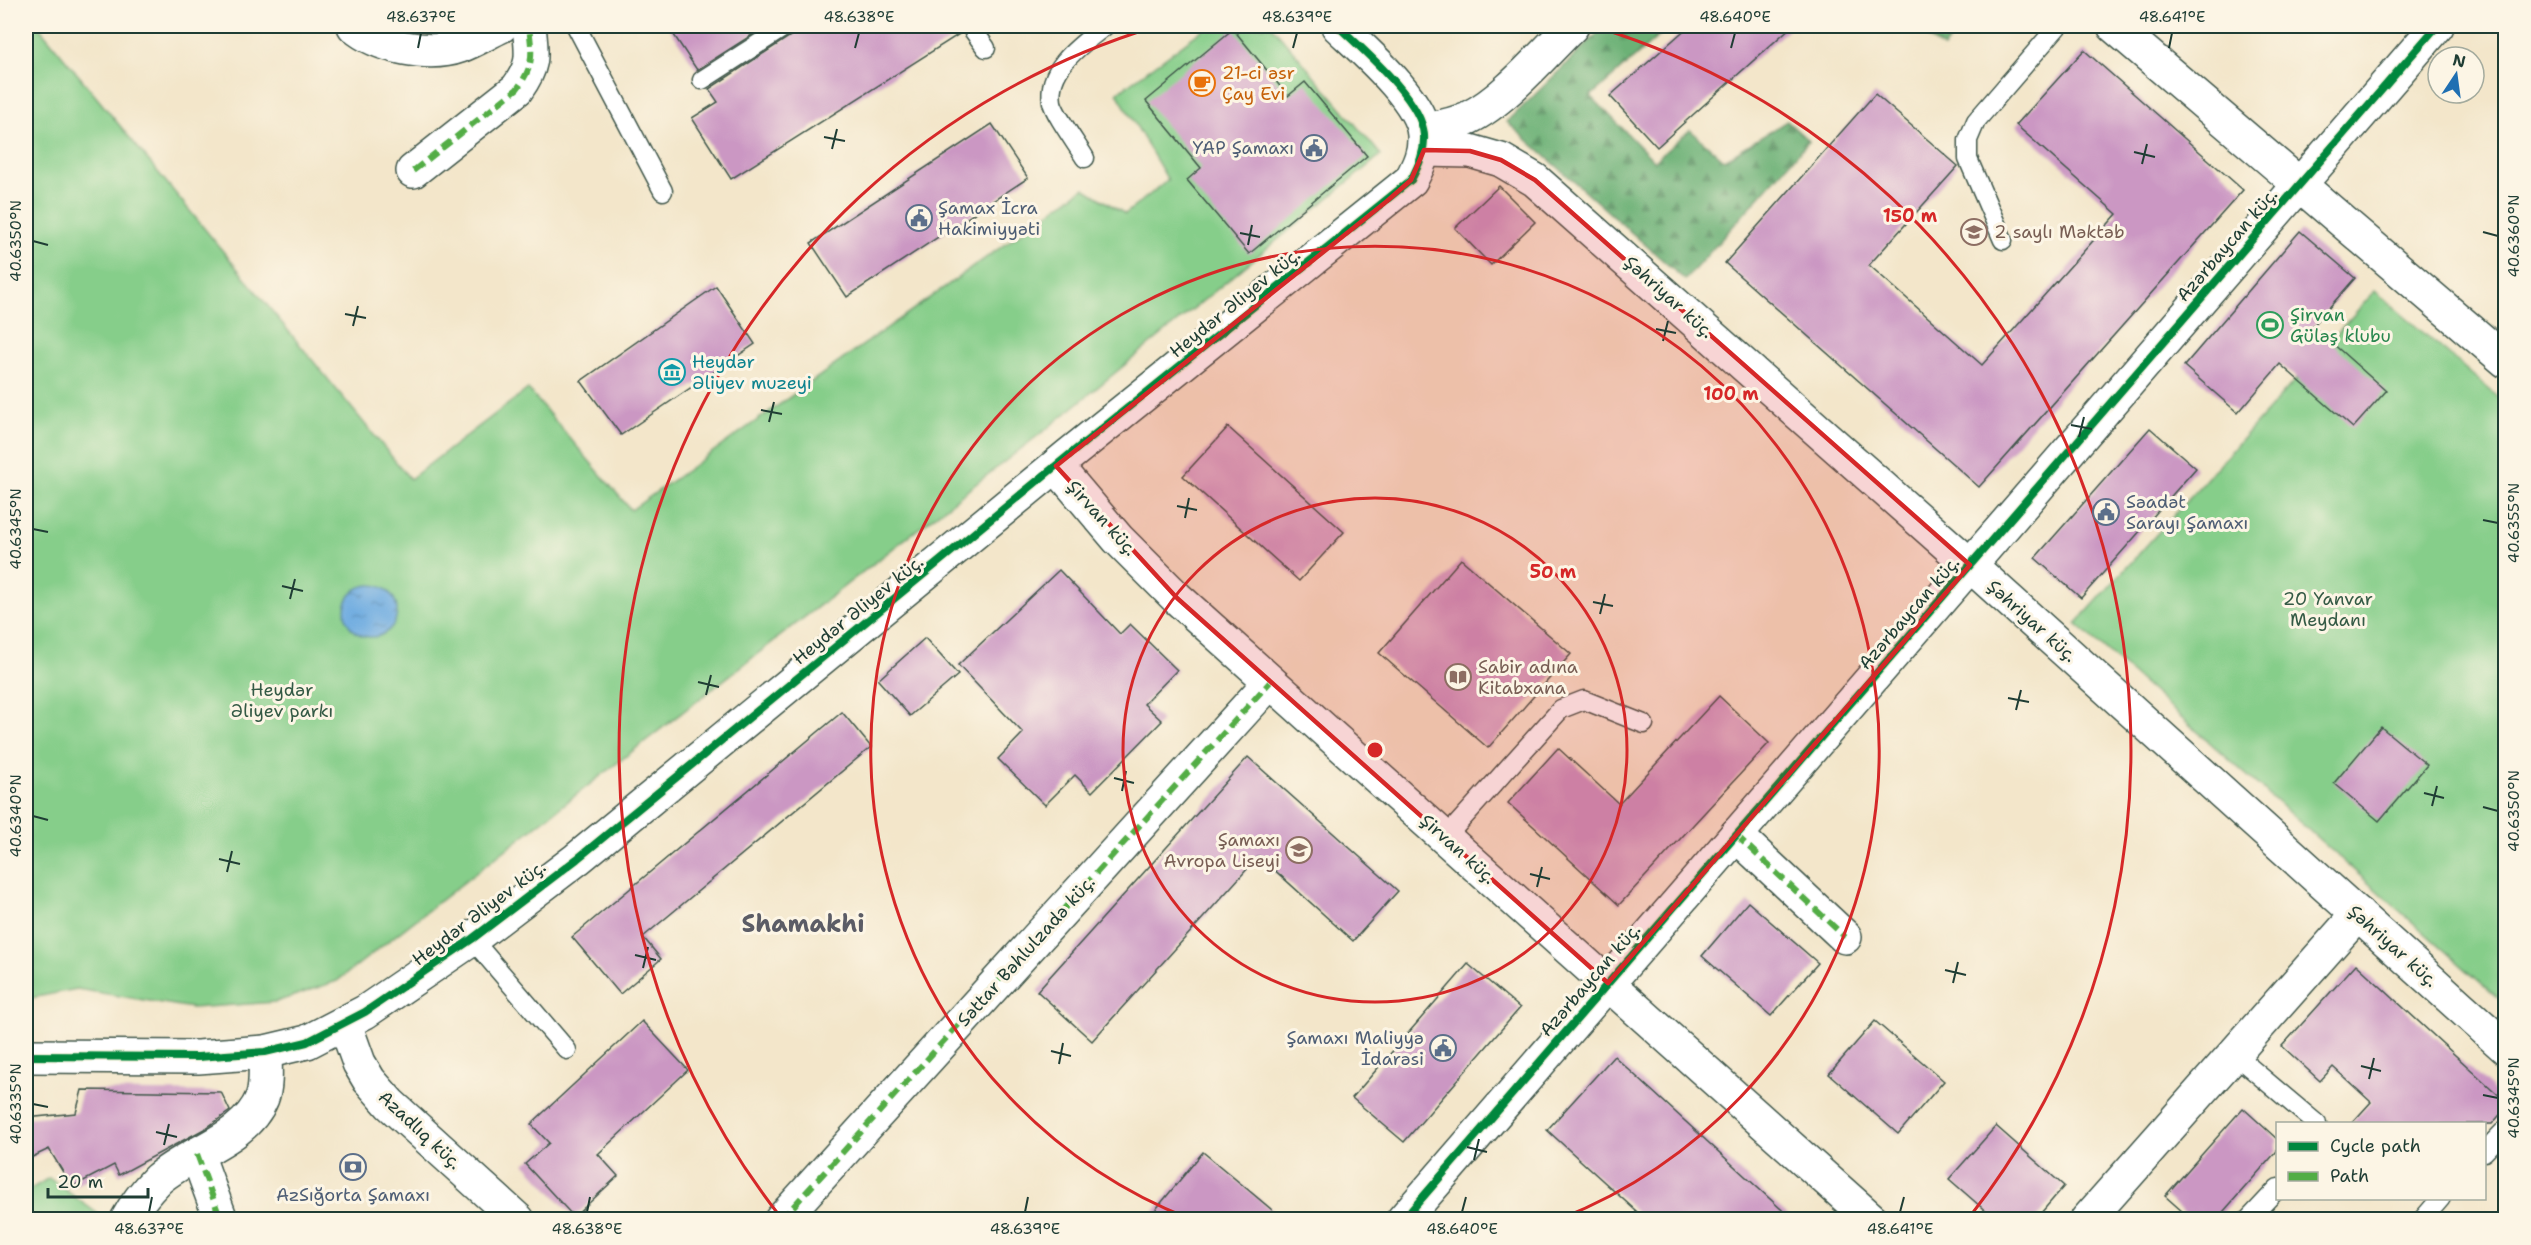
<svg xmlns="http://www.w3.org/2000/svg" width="2531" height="1245" viewBox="0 0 2531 1245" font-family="'Shantell Sans',sans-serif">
<defs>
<pattern id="forest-firs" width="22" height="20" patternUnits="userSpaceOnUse" patternTransform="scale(1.5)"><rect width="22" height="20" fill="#6cb176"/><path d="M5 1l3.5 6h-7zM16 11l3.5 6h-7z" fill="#589162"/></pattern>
<pattern id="water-ripples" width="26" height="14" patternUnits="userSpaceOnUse" patternTransform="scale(1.5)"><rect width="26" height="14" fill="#6eace1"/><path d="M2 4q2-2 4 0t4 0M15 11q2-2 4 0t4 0" fill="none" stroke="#5a8db7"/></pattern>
</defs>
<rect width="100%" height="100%" fill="#fcf5e5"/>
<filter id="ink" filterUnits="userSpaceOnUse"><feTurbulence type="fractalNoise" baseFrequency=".0167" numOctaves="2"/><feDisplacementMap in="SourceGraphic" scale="12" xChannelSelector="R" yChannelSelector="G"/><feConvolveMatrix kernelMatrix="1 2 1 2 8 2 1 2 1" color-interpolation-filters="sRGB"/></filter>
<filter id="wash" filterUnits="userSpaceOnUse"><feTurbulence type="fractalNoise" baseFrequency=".008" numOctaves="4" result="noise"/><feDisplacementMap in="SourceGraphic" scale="24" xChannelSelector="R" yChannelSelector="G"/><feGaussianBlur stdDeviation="1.35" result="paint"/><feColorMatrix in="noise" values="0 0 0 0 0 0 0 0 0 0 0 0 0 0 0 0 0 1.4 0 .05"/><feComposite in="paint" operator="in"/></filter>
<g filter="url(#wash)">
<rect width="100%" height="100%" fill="#f3e6ca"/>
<g fill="#86ce8a" stroke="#52865f" stroke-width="1.5">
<path d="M 26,26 L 38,26 L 410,479 L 528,389 L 631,510 L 1084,188 L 1125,214 L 1168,180 L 1117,93 L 1208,26 L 1272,26 L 1381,155 L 1049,427 L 337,981 L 276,1002 L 192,1008 L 77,989 L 26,999 Z"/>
<path d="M 2375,291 L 2505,403 L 2505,1004 L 2076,624 Z"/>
<path d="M 49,1178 L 98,1214 L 96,1219 L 26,1219 L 26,1192 Z"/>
</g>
<g fill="url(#forest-firs)" stroke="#467755" stroke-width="1.5">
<path d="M 1605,26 L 1670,26 L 1591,96 L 1654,161 L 1690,130 L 1724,160 L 1787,121 L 1809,141 L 1685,280 L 1507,122 Z"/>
<path d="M 1913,26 L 1963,26 L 1943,48 Z"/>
</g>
<circle fill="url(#water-ripples)" stroke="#46748a" stroke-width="1.5" cx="371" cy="611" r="26"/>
<g id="blocks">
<g fill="#cb97c3">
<path d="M 668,26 L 766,26 L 697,70 Z"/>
<path d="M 797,26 L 959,26 L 961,33 L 731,179 L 692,118 L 718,102 L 709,89 L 792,35 Z"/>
<path d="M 1689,26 L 1792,26 L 1657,147 L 1610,96 Z"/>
<path d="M 1233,29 L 1288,96 L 1305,82 L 1367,156 L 1249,254 L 1187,180 L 1201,168 L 1146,101 Z"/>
<path d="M 2084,50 L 2243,190 L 1979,487 L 1725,263 L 1875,94 L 1958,166 L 1869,265 L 1982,365 L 2117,214 L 2016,125 Z"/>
<path d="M 992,124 L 1028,178 L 847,297 L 811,243 Z"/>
<path d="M 1499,186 L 1535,222 L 1491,265 L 1455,228 Z"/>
<path d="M 2300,231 L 2355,278 L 2313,326 L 2386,391 L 2353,428 L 2280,364 L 2238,413 L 2184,366 Z"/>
<path d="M 716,286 L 755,344 L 621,435 L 581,381 Z"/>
<path d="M 1228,427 L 1344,532 L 1299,581 L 1183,476 Z"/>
<path d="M 2150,428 L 2196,468 L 2081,598 L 2035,558 Z"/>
<path d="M 1461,559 L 1571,654 L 1488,748 L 1379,653 Z"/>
<path d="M 1059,570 L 1120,634 L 1130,624 L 1177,670 L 1144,704 L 1162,721 L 1092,792 L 1075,775 L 1045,805 L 998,759 L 1023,733 L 958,665 Z"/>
<path d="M 925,638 L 958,675 L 910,716 L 878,680 Z"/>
<path d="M 1719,696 L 1769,743 L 1619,905 L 1508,803 L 1558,748 L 1619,804 Z"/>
<path d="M 842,712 L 871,747 L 643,937 L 661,959 L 620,994 L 572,937 Z"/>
<path d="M 2381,727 L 2427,765 L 2379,821 L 2334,783 Z"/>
<path d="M 1248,757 L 1398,891 L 1353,941 L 1259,856 L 1092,1041 L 1037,991 Z"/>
<path d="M 1748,902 L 1818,963 L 1771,1016 L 1702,956 Z"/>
<path d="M 1468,964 L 1520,1008 L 1404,1142 L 1352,1098 Z"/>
<path d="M 2356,964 L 2505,1101 L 2505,1109 L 2492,1124 L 2351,1124 L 2371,1102 L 2333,1067 L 2320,1081 L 2282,1046 Z"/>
<path d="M 642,1021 L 688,1070 L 598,1154 L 618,1176 L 574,1217 L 525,1164 L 549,1143 L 531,1124 Z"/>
<path d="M 1875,1021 L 1944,1081 L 1898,1134 L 1829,1074 Z"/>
<path d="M 1614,1056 L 1793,1220 L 1646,1220 L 1547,1130 Z"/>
<path d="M 82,1090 L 221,1092 L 230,1111 L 206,1128 L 119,1175 L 114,1165 L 72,1187 L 49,1149 L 26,1160 L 26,1118 L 76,1113 Z"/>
<path d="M 2243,1108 L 2277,1139 L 2277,1151 L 2216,1220 L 2192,1220 L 2165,1196 Z"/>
<path d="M 1996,1126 L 2064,1186 L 2035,1220 L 1996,1220 L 1949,1179 Z"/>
<path d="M 1203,1152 L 1284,1220 L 1147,1220 Z"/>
</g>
</g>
</g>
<g filter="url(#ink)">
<use href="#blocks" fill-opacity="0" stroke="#3f564a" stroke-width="1.5"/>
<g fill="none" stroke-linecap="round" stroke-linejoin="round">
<defs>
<g id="lane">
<path d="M 576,26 L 663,191"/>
<path d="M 970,26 L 986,48"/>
<path d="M 702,80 L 786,26"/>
<path d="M 1085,158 C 1078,146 1054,113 1052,102 C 1046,68 1082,44 1105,26"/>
<path d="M 2003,240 L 1968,159 L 1968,140 L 1976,121 L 2058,26"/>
<path d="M 1445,838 L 1561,709 L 1584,700 L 1644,724"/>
<path d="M 472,939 L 567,1050"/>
<path d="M 2234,1054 L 2317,1124"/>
<path d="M 2484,1152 L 2506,1129"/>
<path d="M 2248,1220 L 2278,1188"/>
<path d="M 2422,1220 L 2441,1198"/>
</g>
<g id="street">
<path d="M 354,26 C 378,47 430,57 460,46 C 474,41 488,32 501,26"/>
<path d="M 2114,26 L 2506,361"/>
<path d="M 1424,130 C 1439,127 1454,125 1468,118 C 1504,101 1544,53 1572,26"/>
<path d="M 1424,150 L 1470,151 L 1501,160 L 1535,180 L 1970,565 L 2506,1048"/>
<path d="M 413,171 L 517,89 C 535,64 532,55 529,26"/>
<path d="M 1736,835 L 1845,937"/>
<path d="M 345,1024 L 359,1063 L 369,1080 L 390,1104 L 518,1220"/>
<path d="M 197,1154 L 221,1220"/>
<path d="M 127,1220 C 135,1205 146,1191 158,1179 C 190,1151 245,1140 262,1098 C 267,1085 265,1066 265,1052"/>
<path d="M 781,1220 L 1270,682"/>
<path d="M 1403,1220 L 2437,26"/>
<path d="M 2087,1220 L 2358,914"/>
</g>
<g id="secondary">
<path d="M 1056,466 L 1118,539 L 1177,598 L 1872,1220"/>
<path d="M 26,1056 L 198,1057 L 265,1052 L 307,1042 L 365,1012 L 472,939 L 577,859 L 1069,455 L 1411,180 C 1419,165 1425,152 1424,135 C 1422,100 1363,50 1338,26"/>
</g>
</defs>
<use href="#lane" stroke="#3f564a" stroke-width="21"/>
<use href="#street" stroke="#3f564a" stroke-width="36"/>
<use href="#secondary" stroke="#3f564a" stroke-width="36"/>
<use href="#lane" stroke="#fff" stroke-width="18"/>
<use href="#street" stroke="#fff" stroke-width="33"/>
<use href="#secondary" stroke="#fff" stroke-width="33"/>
<g stroke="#52ad45" stroke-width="6" stroke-dasharray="12 6" stroke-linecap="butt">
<path d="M 413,171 L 517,89 C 535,64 532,55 529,26"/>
<path d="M 1736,835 L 1845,937"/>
<path d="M 197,1154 L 221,1220"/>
<path d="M 781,1220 L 1270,682"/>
</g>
<defs>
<g id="cycleway">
<path d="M 26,1056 L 198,1057 L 265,1052 L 307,1042 L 365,1012 L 472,939 L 577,859 L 1069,455 L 1411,180 C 1419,165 1425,152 1424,135 C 1422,100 1363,50 1338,26"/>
<path d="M 1403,1220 L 2437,26"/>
</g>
</defs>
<use href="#cycleway" stroke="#fcf5e5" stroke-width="11"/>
<use href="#cycleway" stroke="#00873e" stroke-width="8"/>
</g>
</g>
<path fill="#d62828" fill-opacity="0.2" stroke="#d62828" stroke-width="4.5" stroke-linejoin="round" d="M 1424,150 L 1470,151 L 1501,160 L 1535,180 L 1970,565 L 1608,983 L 1177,598 L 1056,466 L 1387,201 L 1411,180 Z"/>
<path fill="none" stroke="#1f3d34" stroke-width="2" d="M 418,48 L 421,33M 855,48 L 859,33M 1293,48 L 1297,33M 1731,48 L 1735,33M 2169,48 L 2172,33M 824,137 L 845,141M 832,149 L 837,129M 2134,152 L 2155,157M 2142,164 L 2147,144M 2483,232 L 2498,236M 1240,233 L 1260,237M 33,241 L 48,245M 1248,245 L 1252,225M 345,314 L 366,318M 353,326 L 358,306M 1656,329 L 1676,333M 1663,341 L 1668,321M 761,410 L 782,414M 769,422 L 774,402M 2071,425 L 2092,429M 2079,437 L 2084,417M 1177,506 L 1197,510M 1185,518 L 1189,498M 2483,520 L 2498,523M 33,529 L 48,532M 282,586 L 303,591M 290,599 L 295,579M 1593,602 L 1613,606M 1600,614 L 1605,594M 698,682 L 719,687M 706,695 L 711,675M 2008,698 L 2029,702M 2016,710 L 2021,690M 1114,778 L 1134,783M 1122,791 L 1126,771M 2424,793 L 2444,798M 2432,806 L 2437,786M 2483,807 L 2498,811M 33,816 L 48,820M 219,859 L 240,864M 227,872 L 232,851M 1530,874 L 1550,879M 1537,887 L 1542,867M 635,955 L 656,960M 643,968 L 648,947M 1945,970 L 1966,975M 1953,983 L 1958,962M 1051,1051 L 1071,1056M 1059,1064 L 1063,1043M 2361,1066 L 2381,1071M 2369,1079 L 2374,1058M 2483,1095 L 2498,1098M 33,1104 L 48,1107M 156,1132 L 177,1137M 164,1145 L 169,1124M 1467,1147 L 1487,1152M 1474,1160 L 1479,1139M 149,1212 L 152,1197M 587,1212 L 590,1197M 1025,1212 L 1028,1197M 1462,1212 L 1466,1197M 1900,1212 L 1904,1197"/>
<g fill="none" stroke="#d62828" stroke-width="3">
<circle cx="1375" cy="750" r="252"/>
<path d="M1190 1219A504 504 0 1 1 1560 1219"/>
<path d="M779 1215A756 756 0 0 1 1154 27M1596 27A756 756 0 0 1 1971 1215"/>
</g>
<defs>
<symbol id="cafe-ring" viewBox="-11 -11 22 22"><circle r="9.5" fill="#fcf5e5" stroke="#e8710a" stroke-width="1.5"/><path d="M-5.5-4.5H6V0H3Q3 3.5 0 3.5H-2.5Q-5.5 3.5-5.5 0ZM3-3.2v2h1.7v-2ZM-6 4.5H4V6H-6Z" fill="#e8710a"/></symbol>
<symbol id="civic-ring" viewBox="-11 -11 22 22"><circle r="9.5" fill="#fcf5e5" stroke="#5c6f8a" stroke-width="1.5"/><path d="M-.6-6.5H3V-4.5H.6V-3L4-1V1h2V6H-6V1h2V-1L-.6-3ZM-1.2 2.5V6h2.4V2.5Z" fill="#5c6f8a"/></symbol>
<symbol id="school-ring" viewBox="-11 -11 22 22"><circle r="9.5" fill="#fcf5e5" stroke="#8d6e63" stroke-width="1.5"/><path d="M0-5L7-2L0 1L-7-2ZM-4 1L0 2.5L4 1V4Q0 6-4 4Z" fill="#8d6e63"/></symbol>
<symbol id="stadium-ring" viewBox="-11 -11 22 22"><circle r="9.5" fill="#fcf5e5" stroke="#2e9e5b" stroke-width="1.5"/><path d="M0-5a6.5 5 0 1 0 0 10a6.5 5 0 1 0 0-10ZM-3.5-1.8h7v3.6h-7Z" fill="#2e9e5b"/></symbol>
<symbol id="museum-ring" viewBox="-11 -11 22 22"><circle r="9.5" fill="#fcf5e5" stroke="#0f9aa8" stroke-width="1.5"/><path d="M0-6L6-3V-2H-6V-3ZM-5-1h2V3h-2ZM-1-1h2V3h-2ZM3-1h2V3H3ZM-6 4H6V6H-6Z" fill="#0f9aa8"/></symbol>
<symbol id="library-ring" viewBox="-11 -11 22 22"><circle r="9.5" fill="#fcf5e5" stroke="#8d6e63" stroke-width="1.5"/><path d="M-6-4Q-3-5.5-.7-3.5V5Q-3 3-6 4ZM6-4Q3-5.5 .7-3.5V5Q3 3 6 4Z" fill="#8d6e63"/></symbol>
<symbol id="bank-ring" viewBox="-11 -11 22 22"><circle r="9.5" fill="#fcf5e5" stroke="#5c6f8a" stroke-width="1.5"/><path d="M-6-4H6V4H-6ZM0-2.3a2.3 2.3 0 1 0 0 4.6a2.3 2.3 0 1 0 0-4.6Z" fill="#5c6f8a"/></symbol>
</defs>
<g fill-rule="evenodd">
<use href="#cafe-ring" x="1187" y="68" width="30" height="30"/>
<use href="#civic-ring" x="1299" y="133" width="30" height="30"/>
<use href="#civic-ring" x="904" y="203" width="30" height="30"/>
<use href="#school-ring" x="1959" y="217" width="30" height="30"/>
<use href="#stadium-ring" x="2255" y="310" width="30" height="30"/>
<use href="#museum-ring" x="657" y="357" width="30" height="30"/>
<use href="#civic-ring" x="2091" y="497" width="30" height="30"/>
<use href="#library-ring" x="1443" y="662" width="30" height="30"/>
<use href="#school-ring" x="1284" y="835" width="30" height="30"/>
<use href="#civic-ring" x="1428" y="1033" width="30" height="30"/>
<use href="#bank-ring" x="338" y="1152" width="30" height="30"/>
</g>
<g text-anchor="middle" stroke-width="6" stroke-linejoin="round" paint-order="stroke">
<g font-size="18" fill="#c56008" stroke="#fcf5e5" text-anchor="start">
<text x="1222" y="79">21-ci əsr<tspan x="1222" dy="21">Çay Evi</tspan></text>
</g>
<g font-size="18" fill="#4e5e75" stroke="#fcf5e5" text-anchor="end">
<text x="1294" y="154">YAP Şamaxı</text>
<text x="938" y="214" text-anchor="start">Şamax İcra<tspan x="938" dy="21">Hakimiyyəti</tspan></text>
<text x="2126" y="508" text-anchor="start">Səadət<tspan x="2126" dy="21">Sarayı Şamaxı</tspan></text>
<text x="1424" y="1044">Şamaxı Maliyyə<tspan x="1424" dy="21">İdarəsi</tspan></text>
<text x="353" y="1201" text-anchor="middle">AzSığorta Şamaxı</text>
</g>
<g font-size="18" fill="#785e54" stroke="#fcf5e5" text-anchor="start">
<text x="1994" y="238">2 saylı Məktəb</text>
<text x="1478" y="673">Sabir adına<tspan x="1478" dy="21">Kitabxana</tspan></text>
<text x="1280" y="846" text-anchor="end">Şamaxı<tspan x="1280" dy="21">Avropa Liseyi</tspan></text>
</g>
<g font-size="18" fill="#1f3d34" stroke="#fcf5e5">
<text transform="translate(2227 245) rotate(-49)" y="6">Azərbaycan küç.</text>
<text transform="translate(1669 297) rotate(42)" y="6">Şəhriyar küç.</text>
<text transform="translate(1235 303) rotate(-39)" y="6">Heydər Əliyev küç.</text>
<text transform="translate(1102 518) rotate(48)" y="6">Şirvan küç.</text>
<text transform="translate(858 610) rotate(-39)" y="6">Heydər Əliyev küç.</text>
<text transform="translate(1909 613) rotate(-49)" y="6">Azərbaycan küç.</text>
<text transform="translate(2032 621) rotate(42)" y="6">Şəhriyar küç.</text>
<text transform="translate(1458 849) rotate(42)" y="6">Şirvan küç.</text>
<text transform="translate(479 913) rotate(-37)" y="6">Heydər Əliyev küç.</text>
<text transform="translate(2393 946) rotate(42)" y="6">Şəhriyar küç.</text>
<text transform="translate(1026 951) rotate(-48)" y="6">Səttar Bəhlulzadə küç.</text>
<text transform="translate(1590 980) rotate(-49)" y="6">Azərbaycan küç.</text>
<text transform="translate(420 1130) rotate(43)" y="6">Azadlıq küç.</text>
</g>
<g font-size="18" fill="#27864d" stroke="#fcf5e5" text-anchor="start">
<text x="2290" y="321">Şirvan<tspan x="2290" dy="21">Güləş klubu</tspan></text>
</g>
<g font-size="18" fill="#0d838f" stroke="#fcf5e5" text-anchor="start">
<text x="692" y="368">Heydər<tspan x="692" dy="21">Əliyev muzeyi</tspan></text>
</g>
<g font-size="18" fill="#345a45" stroke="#fcf5e5">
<text x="2328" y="605">20 Yanvar<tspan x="2328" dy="21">Meydanı</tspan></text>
<text x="282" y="696">Heydər<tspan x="282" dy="21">Əliyev parkı</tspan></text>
</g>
<g font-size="24" font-weight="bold" fill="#5b5c66" stroke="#fcf5e5">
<text x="803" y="932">Shamakhi</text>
</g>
</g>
<circle cx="1375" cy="750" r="9" fill="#d62828" stroke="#fcf5e5" stroke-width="3"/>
<g font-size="18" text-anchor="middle" font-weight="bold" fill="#d62828" stroke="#fcf5e5" stroke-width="6" stroke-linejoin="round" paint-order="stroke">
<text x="1910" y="222">150 m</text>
<text x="1731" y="400">100 m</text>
<text x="1553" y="578">50 m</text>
</g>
<rect width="2531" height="1245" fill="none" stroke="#fcf5e5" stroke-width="66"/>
<rect x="2276" y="1122" width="210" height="78" fill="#fcf5e5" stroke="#a4ab9e" stroke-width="1.5"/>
<rect x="2288" y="1142" width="30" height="9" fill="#00873e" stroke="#a4ab9e" stroke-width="1.5"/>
<text x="2330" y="1152" font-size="18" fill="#1f3d34">Cycle path</text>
<rect x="2288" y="1172" width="30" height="9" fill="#52ad45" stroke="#a4ab9e" stroke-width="1.5"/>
<text x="2330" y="1182" font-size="18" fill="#1f3d34">Path</text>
<g transform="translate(2456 75) rotate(13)"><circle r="28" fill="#fcf5e5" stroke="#a4ab9e" stroke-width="1.5"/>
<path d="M0-4.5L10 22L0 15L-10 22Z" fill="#1f6fb2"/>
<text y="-9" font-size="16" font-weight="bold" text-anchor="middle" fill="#1f3d34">N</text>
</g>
<path d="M48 1188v9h100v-9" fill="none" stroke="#1f3d34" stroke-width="3"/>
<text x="57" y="1188" font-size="18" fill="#1f3d34" stroke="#fcf5e5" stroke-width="4.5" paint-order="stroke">20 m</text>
<rect x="33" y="33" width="2465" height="1179" fill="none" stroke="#1f3d34" stroke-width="2"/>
<g font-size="15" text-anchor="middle" fill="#1f3d34">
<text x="421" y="22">48.637°E</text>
<text x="859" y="22">48.638°E</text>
<text x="1297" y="22">48.639°E</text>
<text x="1735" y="22">48.640°E</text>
<text x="2172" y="22">48.641°E</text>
<text transform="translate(2514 236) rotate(-90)" y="5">40.6360°N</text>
<text transform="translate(16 241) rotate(-90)" y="5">40.6350°N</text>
<text transform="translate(2514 523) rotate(-90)" y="5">40.6355°N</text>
<text transform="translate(16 529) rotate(-90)" y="5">40.6345°N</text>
<text transform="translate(2514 811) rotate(-90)" y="5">40.6350°N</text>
<text transform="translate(16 816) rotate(-90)" y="5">40.6340°N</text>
<text transform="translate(2514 1098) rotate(-90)" y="5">40.6345°N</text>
<text transform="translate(16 1104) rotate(-90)" y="5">40.6335°N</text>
<text x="149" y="1234">48.637°E</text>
<text x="587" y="1234">48.638°E</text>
<text x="1025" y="1234">48.639°E</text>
<text x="1462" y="1234">48.640°E</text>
<text x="1900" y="1234">48.641°E</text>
</g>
</svg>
